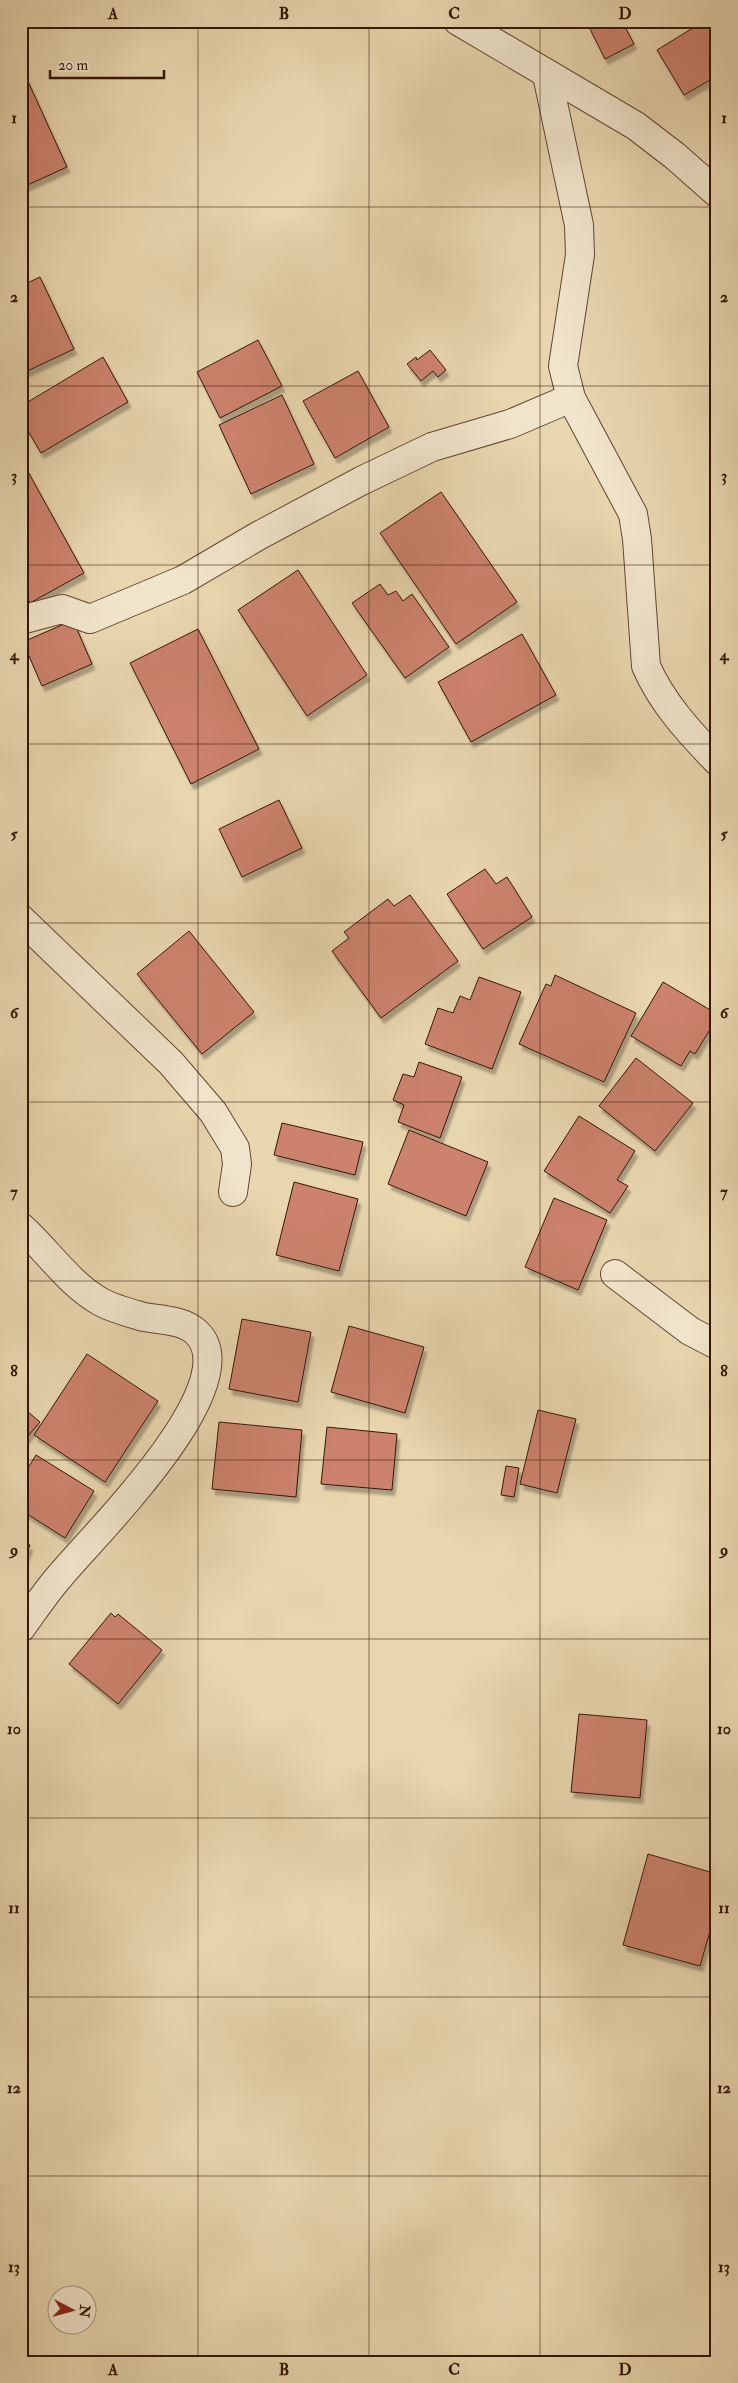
<svg xmlns="http://www.w3.org/2000/svg" width="738" height="2383" viewBox="0 0 738 2383" font-family="'IM FELL Double Pica',serif">
<defs>
<filter id="shadow"><feDropShadow dx="3" dy="5.5" stdDeviation="1" flood-color="#0004"/></filter>
</defs>
<rect width="100%" height="100%" fill="#e8d6af"/>
<filter id="stains"><feTurbulence type="fractalNoise" baseFrequency=".004" numOctaves="4"/><feColorMatrix values="0 0 0 0 .2 0 0 0 0 .09 0 0 0 0 .02 0 0 0 .5 -.17"/></filter>
<radialGradient id="worn" r=".72"><stop offset=".6" stop-color="#630" stop-opacity="0"/><stop offset="1" stop-color="#630" stop-opacity=".3"/></radialGradient>
<g fill="#cc826d" stroke="#341607" filter="url(#shadow)">
<path d="M 601,21 L 622,21 L 634,44 L 605,59 L 589,27 Z"/>
<path d="M 704,21 L 717,21 L 717,76 L 684,95 L 657,50 Z"/>
<path d="M 26,77 L 67,167 L 21,188 L 21,79 Z"/>
<path d="M 40,277 L 74,349 L 21,374 L 21,286 Z"/>
<path d="M 258,340 L 282,386 L 220,418 L 197,372 Z"/>
<path d="M 430,350 L 446,370 L 438,377 L 433,371 L 421,381 L 407,364 L 416,357 L 417,360 Z"/>
<path d="M 103,357 L 128,402 L 41,453 L 21,419 L 21,406 Z"/>
<path d="M 358,371 L 389,427 L 335,458 L 303,401 Z"/>
<path d="M 282,395 L 314,464 L 251,494 L 219,425 Z"/>
<path d="M 26,468 L 84,573 L 30,603 L 21,587 L 21,471 Z"/>
<path d="M 441,492 L 517,602 L 456,644 L 380,533 Z"/>
<path d="M 298,570 L 367,675 L 307,716 L 238,610 Z"/>
<path d="M 380,584 L 388,595 L 396,591 L 403,601 L 412,594 L 449,647 L 405,678 L 352,603 Z"/>
<path d="M 73,620 L 92,664 L 42,686 L 23,642 Z"/>
<path d="M 198,629 L 259,749 L 191,784 L 130,663 Z"/>
<path d="M 522,634 L 556,695 L 471,742 L 438,682 Z"/>
<path d="M 279,800 L 302,848 L 242,877 L 219,829 Z"/>
<path d="M 485,869 L 496,884 L 507,877 L 532,917 L 483,949 L 447,894 Z"/>
<path d="M 410,895 L 458,961 L 381,1018 L 332,951 L 349,938 L 344,932 L 388,899 L 394,906 Z"/>
<path d="M 189,931 L 254,1012 L 202,1054 L 137,974 Z"/>
<path d="M 555,975 L 636,1013 L 604,1082 L 519,1044 L 546,984 L 551,986 Z"/>
<path d="M 479,977 L 521,992 L 492,1069 L 425,1044 L 438,1008 L 453,1013 L 460,996 L 470,1000 Z"/>
<path d="M 663,982 L 717,1014 L 717,1018 L 695,1054 L 690,1051 L 681,1066 L 631,1036 Z"/>
<path d="M 636,1058 L 693,1103 L 655,1151 L 599,1106 Z"/>
<path d="M 419,1062 L 462,1077 L 440,1138 L 398,1122 L 404,1105 L 393,1100 L 403,1074 L 414,1077 Z"/>
<path d="M 579,1116 L 635,1151 L 617,1180 L 628,1186 L 610,1213 L 544,1171 Z"/>
<path d="M 282,1123 L 363,1142 L 355,1175 L 274,1155 Z"/>
<path d="M 409,1130 L 488,1162 L 466,1216 L 388,1184 Z"/>
<path d="M 294,1182 L 358,1199 L 339,1271 L 276,1255 Z"/>
<path d="M 554,1198 L 607,1220 L 578,1290 L 525,1267 Z"/>
<path d="M 242,1319 L 311,1332 L 298,1402 L 229,1389 Z"/>
<path d="M 349,1326 L 424,1347 L 405,1413 L 331,1392 Z"/>
<path d="M 87,1354 L 158,1401 L 105,1482 L 34,1435 Z"/>
<path d="M 21,1406 L 40,1422 L 21,1444 Z"/>
<path d="M 538,1410 L 576,1419 L 557,1493 L 520,1484 Z"/>
<path d="M 219,1422 L 302,1430 L 296,1497 L 212,1489 Z"/>
<path d="M 327,1427 L 397,1434 L 392,1490 L 321,1484 Z"/>
<path d="M 36,1455 L 94,1491 L 65,1538 L 21,1510 L 21,1479 Z"/>
<path d="M 506,1466 L 519,1468 L 514,1497 L 501,1495 Z"/>
<path d="M 21,1542 L 30,1545 L 21,1567 Z"/>
<path d="M 111,1613 L 115,1617 L 118,1614 L 162,1650 L 118,1704 L 69,1664 Z"/>
<path d="M 579,1714 L 647,1720 L 640,1798 L 571,1792 Z"/>
<path d="M 648,1854 L 717,1874 L 717,1907 L 700,1966 L 623,1945 Z"/>
</g>
<g fill="none" stroke-linecap="round" stroke-linejoin="round">
<defs>
<g id="street">
<path d="M 458,21 L 636,126 L 675,156 L 717,193"/>
<path d="M 547,75 L 579,225 L 580,255 L 563,366 L 571,398 L 633,514 L 637,539 L 646,666 C 662,703 689,732 717,761"/>
<path d="M 21,620 L 62,609 L 90,619 L 183,580 L 258,536 L 361,481 L 432,447 L 510,424 L 571,398"/>
<path d="M 21,919 L 171,1063 L 213,1112 L 235,1148 L 237,1164 L 233,1192"/>
<path d="M 21,1227 C 48,1251 69,1284 101,1302 C 114,1309 130,1313 144,1317 C 162,1320 184,1320 197,1333 C 249,1384 93,1536 60,1576 C 46,1592 34,1610 21,1628"/>
<path d="M 615,1274 L 690,1331 L 717,1345"/>
</g>
</defs>
<use href="#street" stroke="#614631" stroke-width="30"/>
<use href="#street" stroke="#f0e4cb" stroke-width="28"/>
</g>
<path fill="none" stroke="#341607" stroke-width="1" stroke-opacity="0.55" d="M 198,21 L 198,2362M 369,21 L 369,2362M 540,21 L 540,2362M 21,207 L 717,207M 21,386 L 717,386M 21,565 L 717,565M 21,744 L 717,744M 21,923 L 717,923M 21,1102 L 717,1102M 21,1281 L 717,1281M 21,1460 L 717,1460M 21,1639 L 717,1639M 21,1818 L 717,1818M 21,1997 L 717,1997M 21,2176 L 717,2176"/>
<rect width="738" height="2383" fill="none" stroke="#e8d6af" stroke-width="55"/>
<g transform="translate(72 2310) rotate(96)"><circle r="24" fill="#f0e4cb" stroke="#a5927d"/>
<path d="M0-4L9 19L0 12L-9 19Z" fill="#8f2418"/>
<text y="-8" font-size="14" font-weight="bold" text-anchor="middle" fill="#341607">N</text>
</g>
<path d="M50 70v8h114v-8" fill="none" stroke="#341607" stroke-width="2.5"/>
<text x="58" y="70" font-size="15" fill="#341607" stroke="#f0e4cb" stroke-width="4" paint-order="stroke">20 m</text>
<rect x="28" y="28" width="682" height="2328" fill="none" stroke="#341607" stroke-width="2"/>
<g font-size="16" text-anchor="middle" font-weight="bold" fill="#341607">
<text x="113" y="19">A</text>
<text x="284" y="19">B</text>
<text x="454" y="19">C</text>
<text x="625" y="19">D</text>
<text x="14" y="123">1</text>
<text x="724" y="123">1</text>
<text x="14" y="302">2</text>
<text x="724" y="302">2</text>
<text x="14" y="481">3</text>
<text x="724" y="481">3</text>
<text x="14" y="660">4</text>
<text x="724" y="660">4</text>
<text x="14" y="839">5</text>
<text x="724" y="839">5</text>
<text x="14" y="1018">6</text>
<text x="724" y="1018">6</text>
<text x="14" y="1197">7</text>
<text x="724" y="1197">7</text>
<text x="14" y="1376">8</text>
<text x="724" y="1376">8</text>
<text x="14" y="1555">9</text>
<text x="724" y="1555">9</text>
<text x="14" y="1734">10</text>
<text x="724" y="1734">10</text>
<text x="14" y="1913">11</text>
<text x="724" y="1913">11</text>
<text x="14" y="2093">12</text>
<text x="724" y="2093">12</text>
<text x="14" y="2272">13</text>
<text x="724" y="2272">13</text>
<text x="113" y="2375">A</text>
<text x="284" y="2375">B</text>
<text x="454" y="2375">C</text>
<text x="625" y="2375">D</text>
</g>
<rect width="100%" height="100%" filter="url(#stains)"/>
<rect width="100%" height="100%" fill="url(#worn)"/>
</svg>
